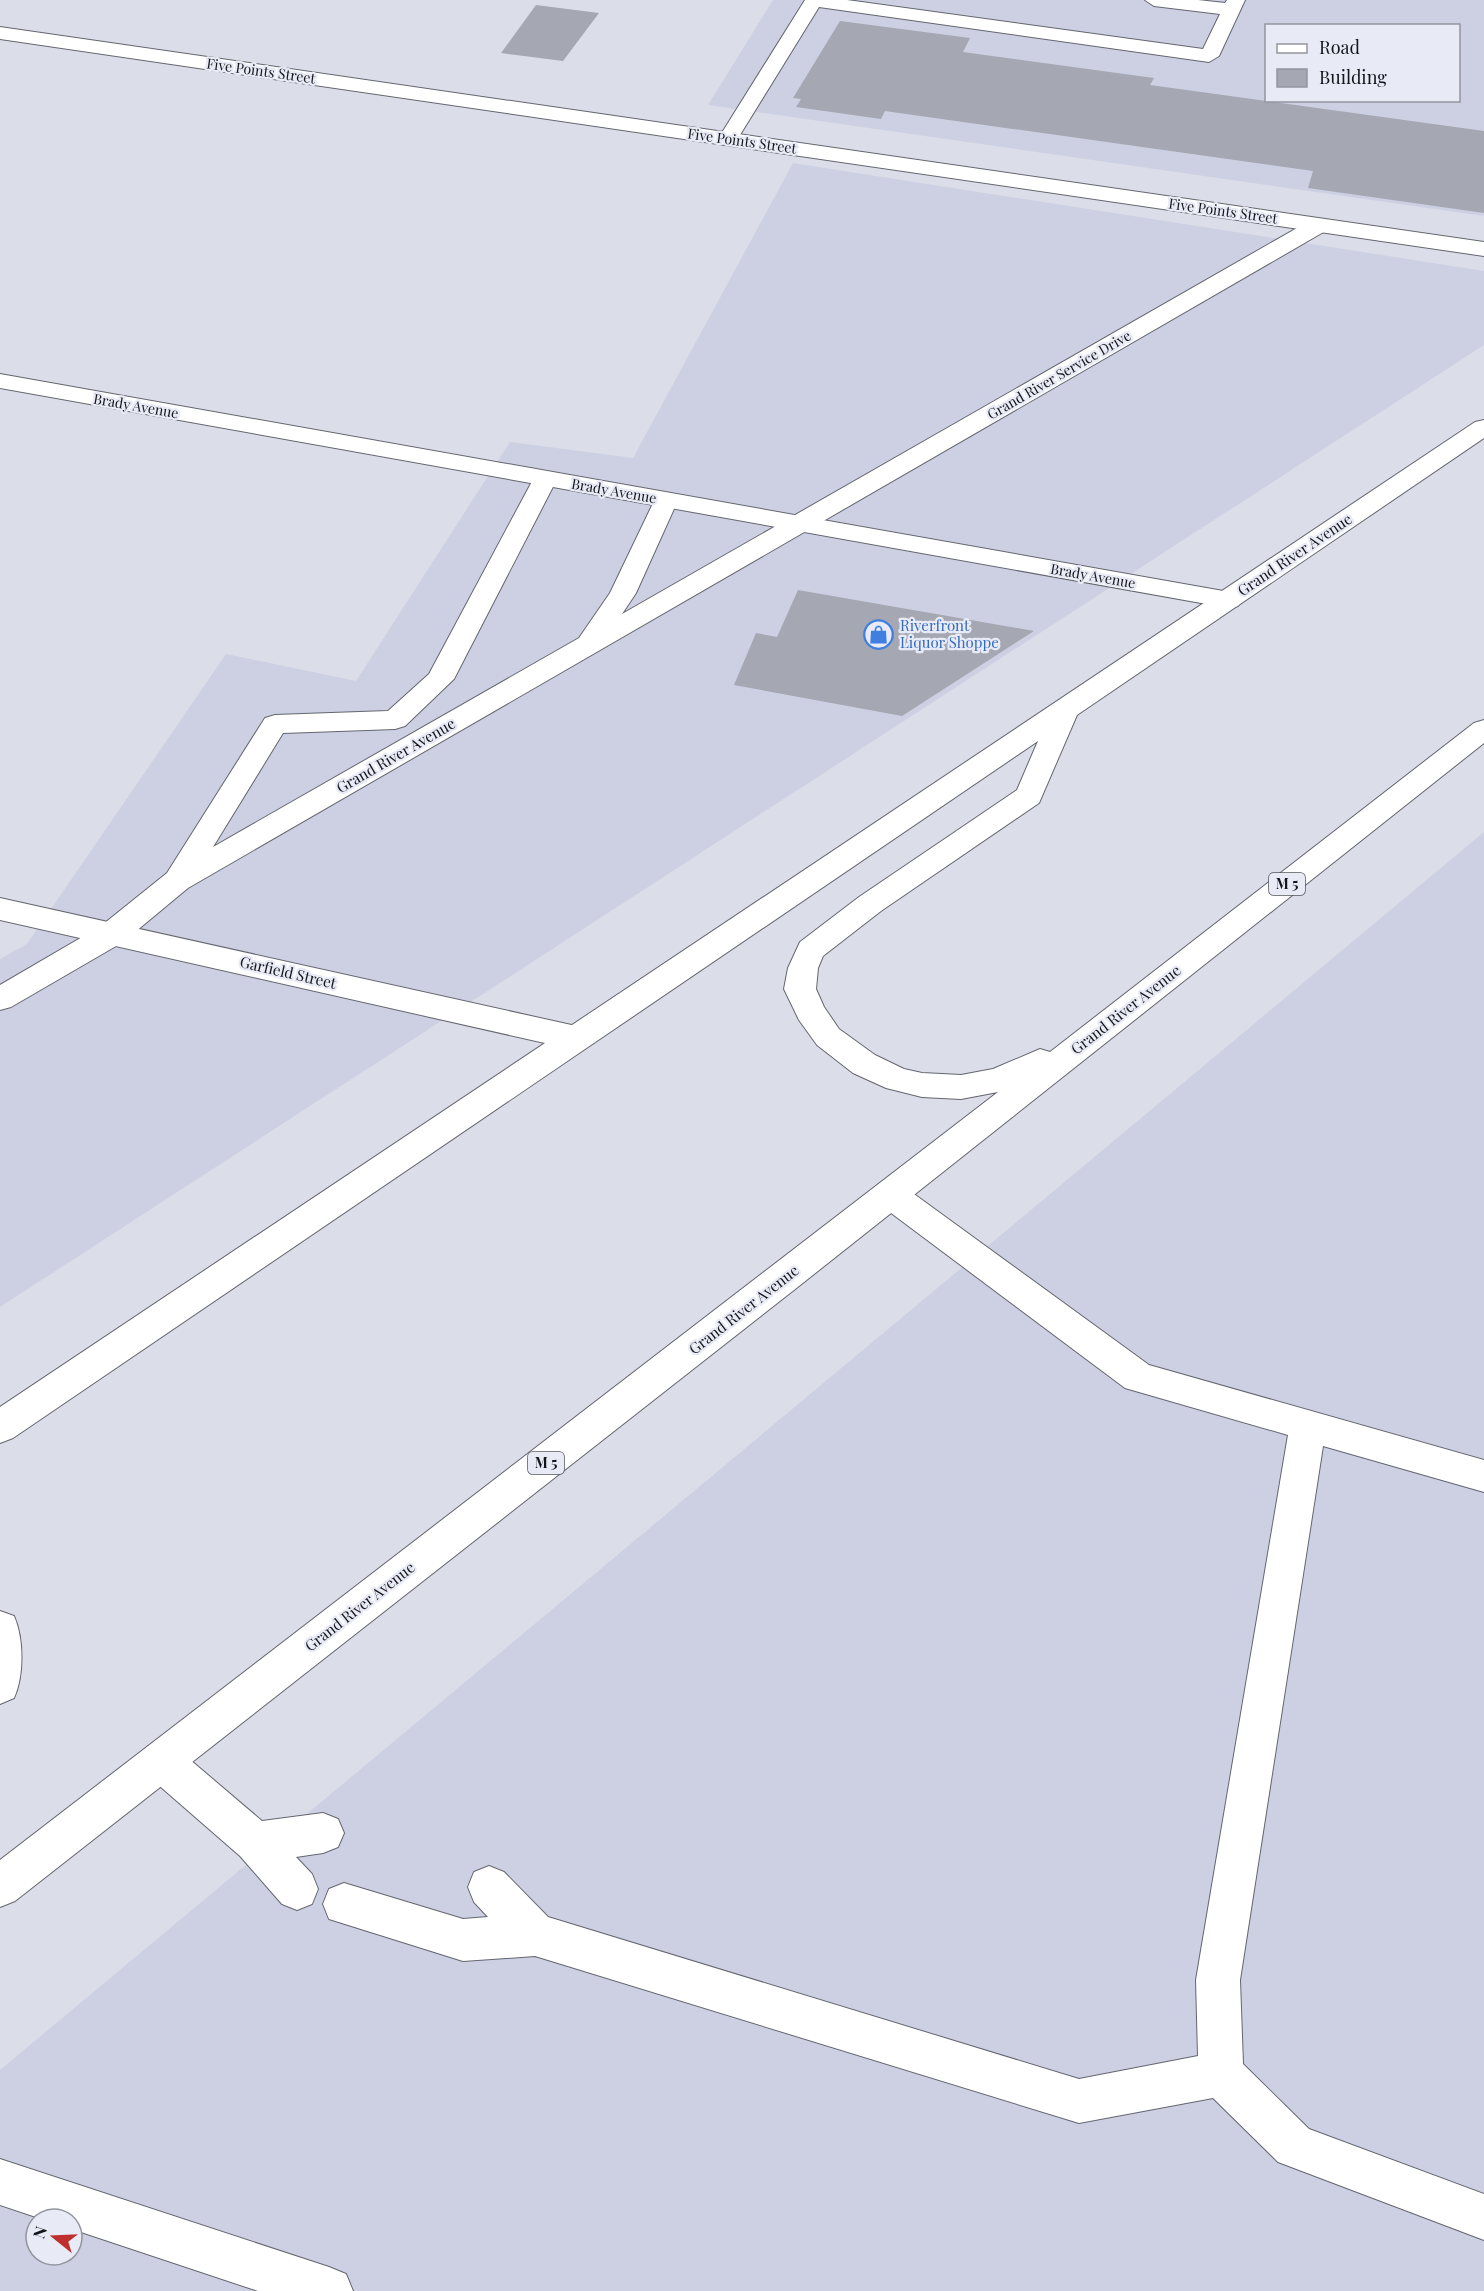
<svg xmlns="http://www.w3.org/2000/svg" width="1484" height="2291" viewBox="0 0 1484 2291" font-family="'Playfair Display',serif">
<rect width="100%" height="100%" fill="#dbdde8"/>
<g fill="#ccd0e2" fill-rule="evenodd">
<path d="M 773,0 L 1484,0 L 1484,216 L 708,105 ZM 1266,26 L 1458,26 L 1458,100 L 1266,100 Z"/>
<path d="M 793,163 L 1484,271 L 1484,345 L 0,1307 L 0,959 L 27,944 L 226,654 L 356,681 L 510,442 L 633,458 Z"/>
<path d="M 1484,832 L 1484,2291 L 0,2291 L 0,2070 ZM 36,2219 L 72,2219 L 72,2255 L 36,2255 Z"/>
</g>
<g fill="#a5a7b2">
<path d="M 536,5 L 599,13 L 563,61 L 501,53 Z"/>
<path d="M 840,21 L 970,38 L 963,52 L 1154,78 L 1150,85 L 1484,131 L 1484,213 L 1308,188 L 1313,171 L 885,111 L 881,119 L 796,107 L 801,99 L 793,98 Z"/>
<path d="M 798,590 L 1034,631 L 902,716 L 734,685 L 756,633 L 777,637 Z"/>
</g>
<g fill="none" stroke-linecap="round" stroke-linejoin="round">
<defs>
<g id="service">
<path d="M 805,0 L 847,0 L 1203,49 L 1220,14 L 1154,6 L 1145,0 L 1198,0 L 1225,3 L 1227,0 L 1245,0 L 1219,56 L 1209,62 L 819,7 L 735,143 L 721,143 L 718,139 Z"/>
<path d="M 1319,219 L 1327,220 L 1330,225 L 1327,230 L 188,888 L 123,942 L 11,1007 L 0,1010 L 0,985 L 101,926 L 167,873 L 265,718 L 275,715 L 388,711 L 429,674 L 536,474 L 545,472 L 554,474 L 557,479 L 454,679 L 405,726 L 395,729 L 283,733 L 213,847 L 579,638 L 610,593 L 657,495 L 666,493 L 675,495 L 678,500 L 636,593 L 622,614 L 1311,220 Z"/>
<path d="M 891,1182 L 903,1186 L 1149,1365 L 1484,1460 L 1484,1492 L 1323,1446 L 1240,1980 L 1243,2064 L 1309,2129 L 1484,2194 L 1484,2240 L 1278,2162 L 1213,2098 L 1079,2123 L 535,1956 L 463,1961 L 329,1919 L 323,1904 L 329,1889 L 344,1883 L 463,1919 L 488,1917 L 474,1902 L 468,1887 L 474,1872 L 489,1866 L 504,1872 L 548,1917 L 1079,2079 L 1198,2056 L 1196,1980 L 1288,1435 L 1125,1388 L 879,1204 L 874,1195 L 879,1186 Z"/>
<path d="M 161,1742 L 175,1747 L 262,1821 L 323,1813 L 338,1819 L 344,1833 L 338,1847 L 323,1853 L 296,1857 L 312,1874 L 318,1889 L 312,1904 L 297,1910 L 282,1904 L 240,1856 L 147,1775 L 141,1761 L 147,1747 Z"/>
<path d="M 0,2159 L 329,2267 L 346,2274 L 353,2291 L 258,2291 L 72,2229 L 72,2219 L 42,2219 L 0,2205 Z"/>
</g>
<g id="minor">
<path d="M 0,27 L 1484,242 L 1484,256 L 0,39 Z"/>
<path d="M 0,374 L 1229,592 L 1238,594 L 1242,600 L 1238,606 L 1229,608 L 0,388 Z"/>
<path d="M 0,898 L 576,1026 L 587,1030 L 592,1038 L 587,1046 L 576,1050 L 0,920 Z"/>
</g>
<g id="primary">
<path d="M 1484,420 L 1484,438 L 1077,715 L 1039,803 L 881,911 L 823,956 L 818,968 L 816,989 L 824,1007 L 839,1029 L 875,1055 L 904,1069 L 922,1073 L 961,1075 L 993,1069 L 1040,1049 L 1050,1052 L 1474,723 L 1484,720 L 1484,743 L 794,1290 L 15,1901 L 0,1907 L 0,1860 L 998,1092 L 961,1099 L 922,1097 L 886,1088 L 853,1073 L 817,1045 L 799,1020 L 784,989 L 788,968 L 800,942 L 859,897 L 1017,790 L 1038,741 L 13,1438 L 0,1443 L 0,1407 L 1475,422 Z"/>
<path d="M 0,1611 L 14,1616 C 24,1639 24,1676 14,1698 L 0,1704 Z"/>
</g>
</defs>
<use href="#service" stroke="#64666f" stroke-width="2"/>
<use href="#minor" stroke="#64666f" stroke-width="2"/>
<use href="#primary" stroke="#64666f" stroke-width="2"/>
<use href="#service" fill="#fff" fill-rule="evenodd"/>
<use href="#minor" fill="#fff" fill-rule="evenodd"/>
<use href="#primary" fill="#fff" fill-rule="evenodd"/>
</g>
<defs>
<symbol id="shop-ring" viewBox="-11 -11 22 22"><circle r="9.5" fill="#e8ebf6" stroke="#3f7fe0" stroke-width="1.5"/><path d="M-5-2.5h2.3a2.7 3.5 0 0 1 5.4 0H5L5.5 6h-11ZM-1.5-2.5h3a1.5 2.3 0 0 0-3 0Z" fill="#3f7fe0"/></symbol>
</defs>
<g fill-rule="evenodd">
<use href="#shop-ring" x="862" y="618" width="33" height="33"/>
</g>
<g text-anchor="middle" stroke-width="4.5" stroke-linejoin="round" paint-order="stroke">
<g font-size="14" fill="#141519" stroke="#e8ebf6">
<text transform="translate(261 71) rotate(8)" y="5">Five Points Street</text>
<text transform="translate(742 141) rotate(8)" y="5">Five Points Street</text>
<text transform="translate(1223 211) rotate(8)" y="5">Five Points Street</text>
<text transform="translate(1059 375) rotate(-30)" y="5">Grand River Service Drive</text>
<text transform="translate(136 406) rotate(10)" y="5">Brady Avenue</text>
<text transform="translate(614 491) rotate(10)" y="5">Brady Avenue</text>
<text transform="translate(1093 576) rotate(10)" y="5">Brady Avenue</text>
</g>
<g fill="#e8ebf6" stroke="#54555b" stroke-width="1.5">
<rect x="1269" y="873" width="36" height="22" rx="4.5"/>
<rect x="528" y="1452" width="36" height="22" rx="4.5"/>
</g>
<g font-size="14" font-weight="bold" fill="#141519">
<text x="1287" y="889">M 5</text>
<text x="546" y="1468">M 5</text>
</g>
<g font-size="15" fill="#141519" stroke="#e8ebf6">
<text transform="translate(1295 555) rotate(-34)" y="5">Grand River Avenue</text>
<text transform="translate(396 756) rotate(-30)" y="5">Grand River Avenue</text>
<text transform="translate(288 973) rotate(13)" y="5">Garfield Street</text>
<text transform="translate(1126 1010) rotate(-38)" y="5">Grand River Avenue</text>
<text transform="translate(744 1310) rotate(-38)" y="5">Grand River Avenue</text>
<text transform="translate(360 1607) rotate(-38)" y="5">Grand River Avenue</text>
</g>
<g font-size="15" fill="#366cbe" stroke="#e8ebf6" text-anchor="start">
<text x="900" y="631">Riverfront<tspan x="900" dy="17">Liquor Shoppe</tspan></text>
</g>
</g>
<rect x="1265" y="24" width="195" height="78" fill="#e8ebf6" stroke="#93959e" stroke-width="1.5"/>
<rect x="1277" y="44" width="30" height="9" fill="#ffffff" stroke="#93959e" stroke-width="1.5"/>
<text x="1319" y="54" font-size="18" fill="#141519">Road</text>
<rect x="1277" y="69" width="30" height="18" fill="#a5a7b2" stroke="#93959e" stroke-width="1.5"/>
<text x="1319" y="84" font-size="18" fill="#141519">Building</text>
<g transform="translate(54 2237) rotate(288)"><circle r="28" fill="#e8ebf6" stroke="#93959e" stroke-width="1.5"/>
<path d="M0-4.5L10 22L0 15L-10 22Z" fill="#be2f2e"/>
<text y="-9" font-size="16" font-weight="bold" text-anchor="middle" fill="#141519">N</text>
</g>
</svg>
